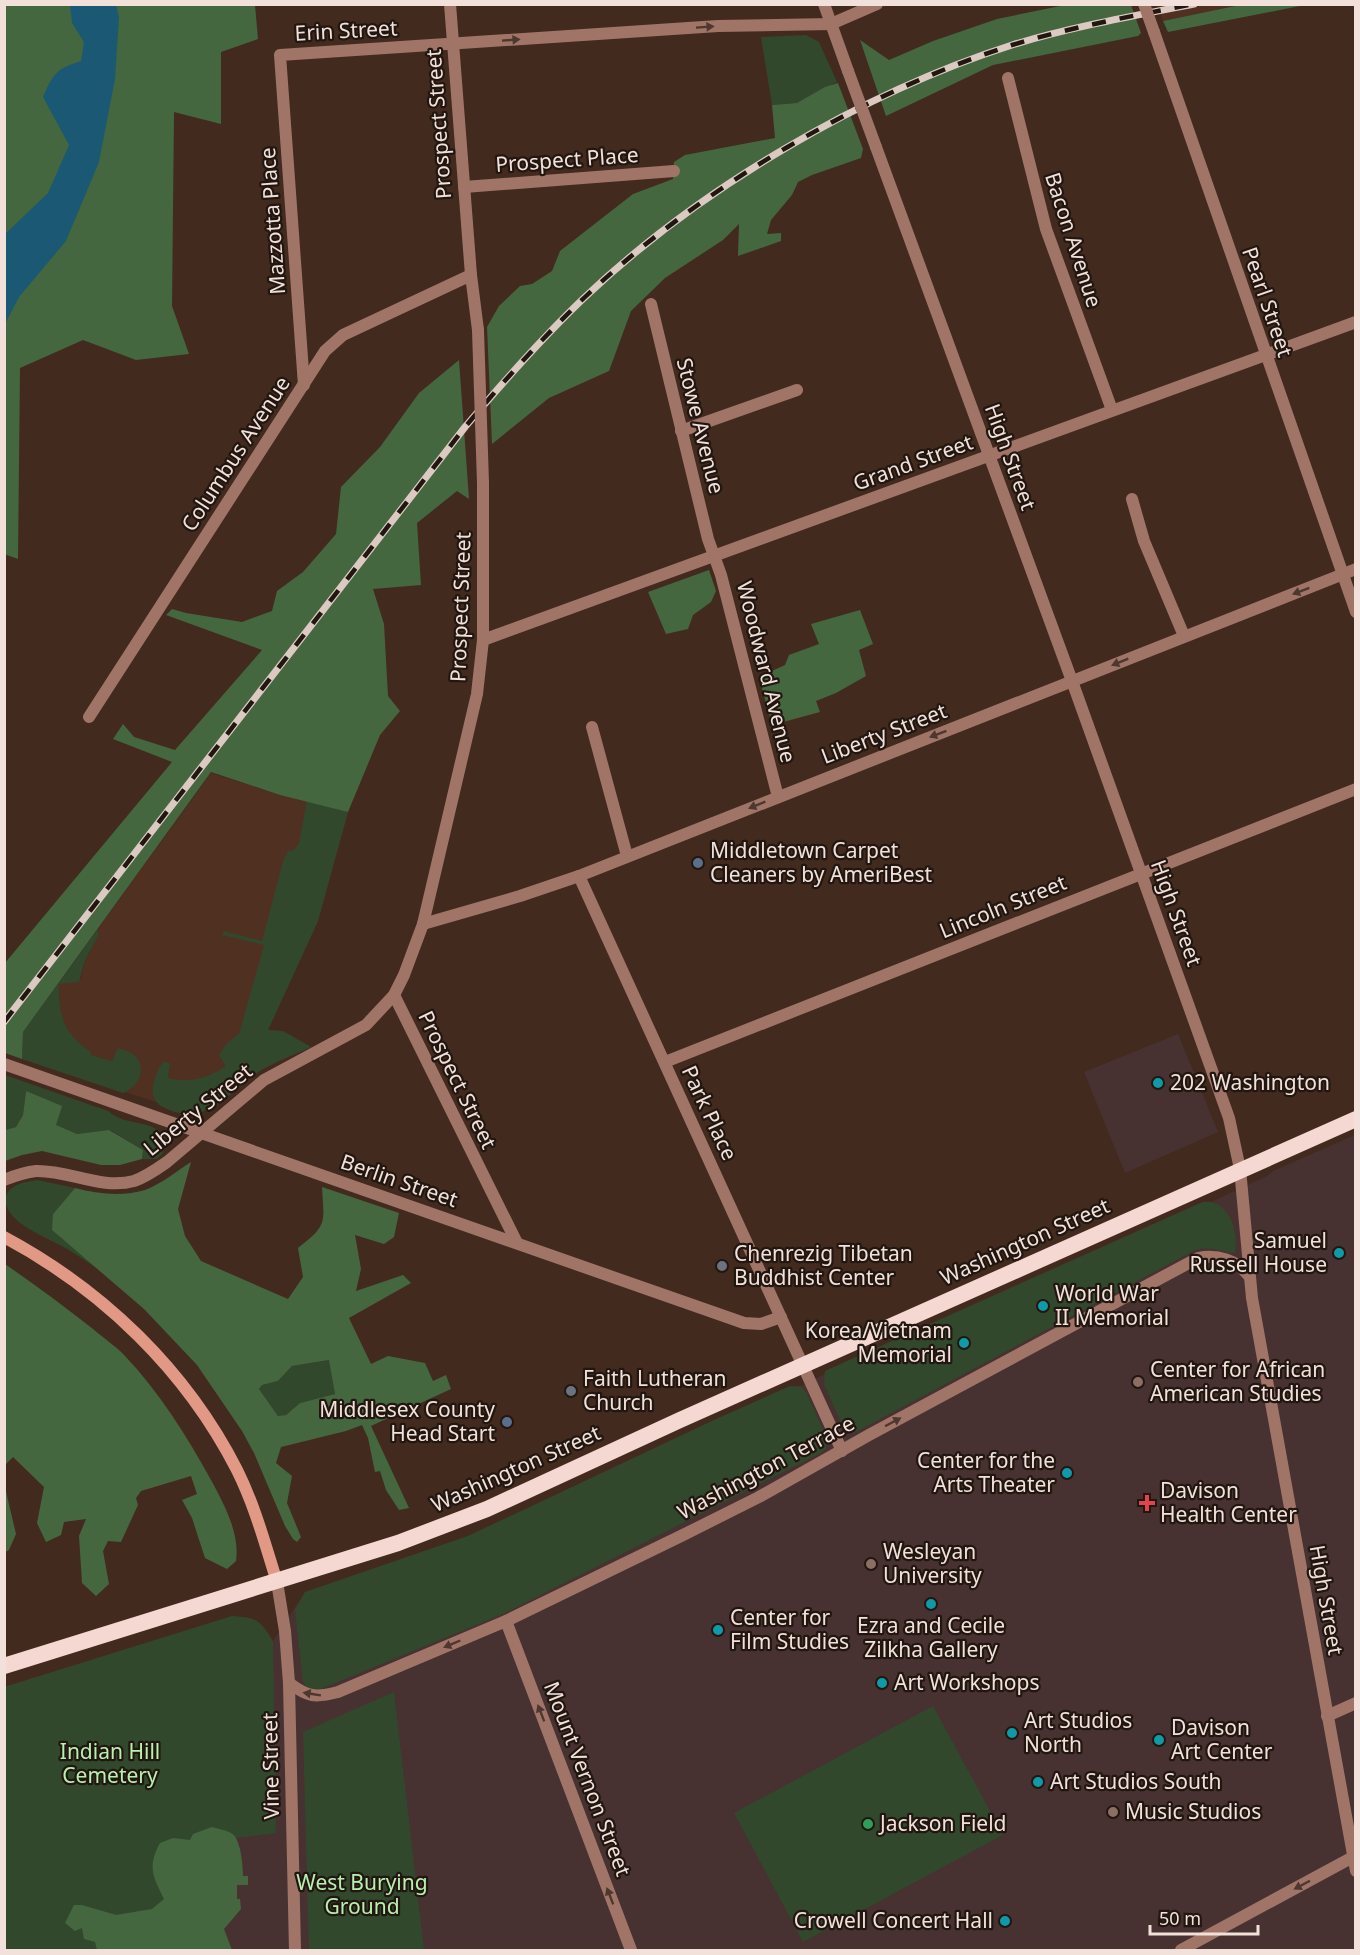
<svg xmlns="http://www.w3.org/2000/svg" width="1360" height="1955" viewBox="0 0 1360 1955" font-family="'Noto Sans',sans-serif">
<rect width="100%" height="100%" fill="#432a1e"/>
<g fill="#4f3021">
<path d="M 1157,5 L 1245,5 L 1163,21 Z"/>
<path d="M 211,773 L 280,795 L 348,812 L 318,921 L 268,1030 L 283,1031 L 311,1047 L 261,1070 L 217,1106 L 195,1113 L 174,1112 L 156,1102 L 22,1059 L 59,984 L 81,978 L 84,963 L 98,936 L 98,929 Z"/>
</g>
<g fill="#473231">
<path d="M 1178,1034 L 1218,1132 L 1125,1173 L 1084,1072 Z"/>
<path d="M 1355,1135 L 1355,1950 L 183,1950 L 178,1845 L 273,1731 L 273,1641 L 305,1592 L 468,1536 L 714,1420 L 790,1386 L 801,1386 L 823,1375 L 829,1369 L 1193,1206 L 1203,1202 L 1211,1202 L 1267,1176 L 1273,1171 Z"/>
</g>
<g fill="#31482d">
<path d="M 806,35 L 819,42 L 837,82 L 797,103 L 772,105 L 761,37 Z"/>
<path d="M 307,800 L 348,812 L 318,921 L 268,1030 L 283,1031 L 311,1047 C 294,1055 275,1061 260,1071 C 230,1090 209,1127 167,1109 C 160,1106 154,1102 153,1093 C 152,1083 157,1070 163,1062 L 170,1063 L 168,1078 C 190,1084 207,1078 226,1066 L 219,1055 L 227,1043 L 239,1034 L 264,945 L 222,935 L 224,931 L 262,941 L 283,861 L 288,851 L 294,850 L 299,843 Z"/>
<path d="M 98,929 L 98,936 L 84,963 L 79,982 L 59,984 C 58,1015 64,1035 91,1052 L 90,1055 L 112,1061 L 118,1048 C 125,1050 132,1052 136,1057 C 148,1070 136,1088 123,1093 L 22,1059 L 23,1032 Z"/>
<path d="M 5,1075 L 108,1111 C 127,1127 148,1118 165,1136 L 163,1153 L 157,1159 L 142,1159 L 143,1150 L 110,1130 L 77,1134 L 55,1125 L 26,1091 L 23,1115 L 16,1127 L 5,1130 Z"/>
<path d="M 37,1180 L 75,1188 L 53,1214 L 61,1238 L 104,1273 C 90,1264 76,1254 62,1246 C 44,1236 2,1221 6,1197 C 9,1184 26,1182 37,1180 Z"/>
<path d="M 1203,1202 C 1229,1199 1239,1232 1235,1253 C 1220,1251 1210,1246 1195,1250 L 854,1433 L 850,1433 L 843,1427 L 824,1384 L 825,1371 Z"/>
<path d="M 330,1360 L 335,1394 L 300,1403 L 286,1415 L 278,1416 L 259,1389 L 262,1385 L 278,1381 L 292,1366 Z"/>
<path d="M 790,1386 L 801,1387 L 806,1392 L 827,1439 L 826,1449 L 821,1453 L 503,1614 L 318,1690 L 308,1689 L 303,1681 L 295,1610 L 305,1592 L 468,1536 L 714,1420 Z"/>
<path d="M 232,1616 C 258,1618 259,1619 273,1641 L 276,1833 L 178,1845 L 183,1950 L 5,1950 L 4,1687 Z"/>
<path d="M 394,1692 L 424,1950 L 309,1950 L 303,1732 Z"/>
<path d="M 933,1706 L 1003,1835 L 803,1942 L 734,1813 Z"/>
</g>
<g fill="#44673f" fill-rule="evenodd">
<path d="M 1070,4 L 1131,5 L 1141,33 L 1138,36 L 993,65 L 886,116 L 860,40 L 889,60 L 933,41 L 997,19 Z"/>
<path d="M 1245,4 L 1305,5 L 1168,32 L 1163,21 Z"/>
<path d="M 4,5 L 255,5 L 258,39 L 221,52 L 221,124 L 174,112 L 172,306 L 189,354 L 136,360 L 83,340 L 20,368 L 18,559 L 4,554 Z"/>
<path d="M 838,83 L 863,149 L 861,158 L 812,175 L 798,182 L 792,195 L 771,220 L 767,234 L 781,233 L 781,241 L 738,256 L 739,224 L 723,240 L 665,278 L 631,311 L 609,371 L 549,398 L 492,444 L 487,327 L 499,306 L 520,286 L 532,284 L 552,271 L 560,251 L 633,194 L 673,179 L 674,162 L 685,155 L 775,138 L 772,105 L 797,103 L 825,87 Z"/>
<path d="M 459,360 L 469,499 L 457,491 L 417,523 L 421,585 L 373,589 L 384,624 L 388,696 L 400,711 L 380,735 L 348,812 L 280,795 L 211,772 L 23,1032 L 22,1059 L 5,1053 L 5,963 L 172,762 L 113,739 L 123,724 L 134,737 L 175,750 L 262,650 L 166,615 L 172,609 L 186,613 L 242,622 L 272,611 L 277,591 L 303,572 L 336,534 L 341,487 L 380,447 L 419,393 Z"/>
<path d="M 709,570 L 716,591 L 711,602 L 693,615 L 688,629 L 666,634 L 648,592 Z"/>
<path d="M 860,610 L 873,644 L 859,650 L 866,676 L 836,693 L 816,701 L 820,712 L 772,725 L 759,677 L 785,665 L 789,655 L 819,644 L 811,624 Z"/>
<path d="M 26,1091 L 62,1106 L 56,1125 L 77,1134 L 109,1130 L 143,1150 L 142,1159 L 120,1165 L 101,1165 L 42,1151 L 22,1155 L 5,1161 L 5,1130 L 16,1127 L 23,1115 Z"/>
<path d="M 191,1162 L 178,1209 L 185,1236 L 201,1261 L 288,1299 L 303,1277 L 298,1248 C 328,1225 324,1223 322,1187 L 399,1213 L 394,1237 L 384,1244 L 355,1235 L 361,1269 L 356,1291 L 403,1275 L 411,1283 L 349,1318 L 371,1364 L 388,1356 L 425,1363 L 433,1381 L 446,1375 L 451,1389 L 371,1426 L 409,1508 L 399,1510 L 386,1490 L 380,1471 L 375,1472 L 368,1438 L 362,1425 L 346,1431 L 281,1447 L 276,1463 L 292,1476 L 287,1503 L 301,1537 L 297,1542 L 293,1539 L 285,1526 L 254,1453 L 242,1431 L 197,1365 L 144,1309 L 52,1230 L 53,1214 L 75,1188 C 98,1194 122,1197 145,1190 C 161,1184 177,1171 191,1162 ZM 329,1360 L 335,1394 L 300,1403 L 286,1415 L 278,1416 L 259,1389 L 262,1385 L 278,1381 L 292,1366 Z"/>
<path d="M 5,1264 C 35,1285 64,1306 93,1329 C 103,1338 116,1346 125,1356 C 160,1393 186,1435 211,1480 C 224,1504 240,1533 236,1561 L 227,1569 L 205,1558 L 192,1518 L 182,1500 L 197,1494 L 191,1476 L 141,1491 L 136,1498 L 138,1505 L 121,1542 L 108,1541 L 103,1551 L 109,1584 L 96,1596 L 82,1583 L 79,1536 L 86,1519 L 64,1522 L 61,1535 L 46,1542 L 37,1523 L 44,1487 L 13,1457 L 5,1465 Z"/>
<path d="M 4,1483 L 16,1534 L 9,1550 L 5,1552 Z"/>
<path d="M 212,1827 C 218,1829 226,1830 231,1833 C 241,1838 243,1866 243,1876 L 248,1876 L 248,1885 L 237,1885 L 237,1899 L 240,1899 L 241,1909 L 224,1929 L 232,1950 L 97,1950 L 95,1942 L 84,1939 L 82,1928 L 75,1931 L 65,1923 L 74,1905 L 82,1905 L 116,1915 L 152,1909 L 164,1899 C 153,1876 147,1867 160,1843 L 173,1838 L 190,1840 L 193,1834 Z"/>
</g>
<path fill="#1b5873" d="M 70,5 L 116,5 L 119,17 L 115,79 L 99,162 L 66,241 L 19,297 L 5,324 L 5,234 L 48,193 L 69,145 L 43,97 C 53,74 56,69 81,61 L 84,42 L 72,23 Z"/>
<g fill="none" stroke-linecap="round" stroke-linejoin="round">
<g stroke="#a17468" stroke-width="12">
<path d="M 1154,32 L 1356,612"/>
<path d="M 1008,78 L 1046,229 L 1112,410"/>
<path d="M 464,187 L 674,171"/>
<path d="M 651,304 L 708,539 L 721,575 L 778,797"/>
<path d="M 304,385 L 280,55 L 718,26 L 831,24 L 877,4"/>
<path d="M 681,431 L 797,390"/>
<path d="M 1132,499 L 1144,541 L 1184,636"/>
<path d="M 89,717 L 325,351 L 343,335 L 471,275"/>
<path d="M 592,727 L 627,856"/>
<path d="M 579,876 L 842,1451"/>
<path d="M 423,924 L 520,896 L 579,876 L 1356,569"/>
<path d="M 394,995 L 517,1243"/>
<path d="M 665,1062 L 1356,789"/>
<path d="M 4,1064 L 744,1323 L 761,1324 L 781,1317"/>
<path d="M 506,1621 L 631,1950"/>
<path d="M 289,1683 C 308,1697 315,1698 338,1692 L 506,1621 L 681,1536 L 759,1497 L 869,1435 L 1198,1258 C 1217,1254 1237,1260 1249,1276"/>
<path d="M 1327,1716 L 1356,1703"/>
<path d="M 1181,1950 L 1353,1857"/>
</g>
<g stroke="#a17468" stroke-width="12">
<path d="M 450,4 L 471,275 L 478,330"/>
<path d="M 824,4 L 848,71"/>
<path d="M 876,147 L 1072,681 L 1229,1118 L 1240,1169 L 1252,1298 L 1356,1871"/>
<path d="M 483,640 L 1356,322"/>
<path d="M 4,1180 C 14,1176 25,1172 36,1171 C 69,1170 101,1190 134,1181 C 146,1177 157,1169 167,1162 L 264,1080 L 366,1025 L 394,995 L 404,975 L 423,924 L 477,694 L 483,640 L 483,483"/>
<path d="M 277,1582 L 285,1631 L 289,1683 L 295,1950"/>
</g>
<path stroke="#e19986" stroke-width="12" d="M 4,1237 C 103,1290 186,1370 237,1470 C 255,1506 265,1544 277,1582"/>
<path stroke="#f5d8d1" stroke-width="16" d="M 4,1666 L 398,1543 L 487,1509 L 680,1420 L 1356,1119"/>
<defs>
<path id="rail" d="M 4,1022 L 465,427 C 503,382 542,338 585,297 C 699,189 862,93 1012,45 C 1071,27 1133,16 1194,4"/>
</defs>
<use href="#rail" stroke="#dccac2" stroke-width="7"/>
<use href="#rail" stroke="#211610" stroke-width="4.5" stroke-dasharray="14" stroke-linecap="butt"/>
<path stroke="#a17468" stroke-width="12" d="M 1144,4 L 1154,32"/>
<g stroke="#a17468" stroke-width="12">
<path d="M 848,71 L 876,147"/>
<path d="M 478,330 L 483,483"/>
</g>
</g>
<defs><path id="oneway-solid" d="M-6-.8H1V-3.2L6.5 0L1 3.2V.8H-6Z" transform="scale(1.5)"/></defs>
<g fill="#4e372f">
<use href="#oneway-solid" transform="translate(705 27) rotate(-4)"/>
<use href="#oneway-solid" transform="translate(511 40) rotate(-4)"/>
<use href="#oneway-solid" transform="translate(1301 591) rotate(159)"/>
<use href="#oneway-solid" transform="translate(1120 662) rotate(158)"/>
<use href="#oneway-solid" transform="translate(938 734) rotate(159)"/>
<use href="#oneway-solid" transform="translate(757 805) rotate(158)"/>
<use href="#oneway-solid" transform="translate(893 1422) rotate(-28)"/>
<use href="#oneway-solid" transform="translate(452 1644) rotate(157)"/>
<use href="#oneway-solid" transform="translate(312 1694) rotate(-171)"/>
<use href="#oneway-solid" transform="translate(541 1713) rotate(-111)"/>
<use href="#oneway-solid" transform="translate(1302 1885) rotate(152)"/>
<use href="#oneway-solid" transform="translate(610 1896) rotate(-111)"/>
</g>
<g fill="#5c6f8a" stroke="#211610" stroke-width="2">
<circle cx="698" cy="863" r="6"/>
<circle cx="507" cy="1422" r="6"/>
</g>
<g fill="#0f9aa8" stroke="#211610" stroke-width="2">
<circle cx="1158" cy="1083" r="6"/>
<circle cx="1339" cy="1253" r="6"/>
<circle cx="1043" cy="1306" r="6"/>
<circle cx="964" cy="1343" r="6"/>
<circle cx="1067" cy="1473" r="6"/>
<circle cx="931" cy="1604" r="6"/>
<circle cx="718" cy="1630" r="6"/>
<circle cx="882" cy="1683" r="6"/>
<circle cx="1012" cy="1733" r="6"/>
<circle cx="1159" cy="1740" r="6"/>
<circle cx="1038" cy="1782" r="6"/>
<circle cx="1005" cy="1921" r="6"/>
</g>
<g fill="#6b7280" stroke="#211610" stroke-width="2">
<circle cx="722" cy="1266" r="6"/>
<circle cx="571" cy="1391" r="6"/>
</g>
<g fill="#8d6e63" stroke="#211610" stroke-width="2">
<circle cx="1138" cy="1382" r="6"/>
<circle cx="871" cy="1564" r="6"/>
<circle cx="1113" cy="1812" r="6"/>
</g>
<path fill="#e0444e" stroke="#211610" stroke-width="2" d="M1144 1494h6v6h6v6h-6v6h-6v-6h-6v-6h6z"/>
<circle fill="#2e9e5b" stroke="#211610" stroke-width="2" cx="868" cy="1824" r="6"/>
<g text-anchor="middle" stroke-width="4.5" stroke-linejoin="round" paint-order="stroke">
<g font-size="21" fill="#f2e1da" stroke="#211610">
<text transform="translate(346 31) rotate(-3)" y="7">Erin Street</text>
<text transform="translate(439 124) rotate(-94)" y="7">Prospect Street</text>
<text transform="translate(567 160) rotate(-4)" y="7">Prospect Place</text>
<text transform="translate(273 221) rotate(-94)" y="7">Mazzotta Place</text>
<text transform="translate(1073 240) rotate(72)" y="7">Bacon Avenue</text>
<text transform="translate(1267 302) rotate(71)" y="7">Pearl Street</text>
<text transform="translate(700 426) rotate(76)" y="7">Stowe Avenue</text>
<text transform="translate(236 454) rotate(-57)" y="7">Columbus Avenue</text>
<text transform="translate(1010 457) rotate(70)" y="7">High Street</text>
<text transform="translate(913 463) rotate(-20)" y="7">Grand Street</text>
<text transform="translate(461 607) rotate(-88)" y="7">Prospect Street</text>
<text transform="translate(766 672) rotate(76)" y="7">Woodward Avenue</text>
<text transform="translate(884 734) rotate(-21)" y="7">Liberty Street</text>
<text transform="translate(1003 907) rotate(-22)" y="7">Lincoln Street</text>
<text transform="translate(1176 913) rotate(70)" y="7">High Street</text>
<text transform="translate(457 1080) rotate(64)" y="7">Prospect Street</text>
<text transform="translate(198 1110) rotate(-39)" y="7">Liberty Street</text>
<text transform="translate(709 1113) rotate(65)" y="7">Park Place</text>
<text transform="translate(399 1181) rotate(19)" y="7">Berlin Street</text>
<text transform="translate(1025 1242) rotate(-24)" y="7">Washington Street</text>
<text transform="translate(766 1468) rotate(-28)" y="7">Washington Terrace</text>
<text transform="translate(516 1469) rotate(-24)" y="7">Washington Street</text>
<text transform="translate(1326 1600) rotate(80)" y="7">High Street</text>
<text transform="translate(271 1766) rotate(-91)" y="7">Vine Street</text>
<text transform="translate(587 1779) rotate(69)" y="7">Mount Vernon Street</text>
</g>
<g font-size="21" fill="#f2e1da" stroke="#211610" text-anchor="start">
<text x="710" y="858">Middletown Carpet<tspan x="710" dy="24">Cleaners by AmeriBest</tspan></text>
<text x="1170" y="1090">202 Washington</text>
<text x="1327" y="1248" text-anchor="end">Samuel<tspan x="1327" dy="24">Russell House</tspan></text>
<text x="734" y="1261">Chenrezig Tibetan<tspan x="734" dy="24">Buddhist Center</tspan></text>
<text x="1055" y="1301">World War<tspan x="1055" dy="24">II Memorial</tspan></text>
<text x="952" y="1338" text-anchor="end">Korea/Vietnam<tspan x="952" dy="24">Memorial</tspan></text>
<text x="1150" y="1377">Center for African<tspan x="1150" dy="24">American Studies</tspan></text>
<text x="583" y="1386">Faith Lutheran<tspan x="583" dy="24">Church</tspan></text>
<text x="495" y="1417" text-anchor="end">Middlesex County<tspan x="495" dy="24">Head Start</tspan></text>
<text x="1055" y="1468" text-anchor="end">Center for the<tspan x="1055" dy="24">Arts Theater</tspan></text>
<text x="1160" y="1498">Davison<tspan x="1160" dy="24">Health Center</tspan></text>
<text x="883" y="1559">Wesleyan<tspan x="883" dy="24">University</tspan></text>
<text x="730" y="1625">Center for<tspan x="730" dy="24">Film Studies</tspan></text>
<text x="931" y="1633" text-anchor="middle">Ezra and Cecile<tspan x="931" dy="24">Zilkha Gallery</tspan></text>
<text x="894" y="1690">Art Workshops</text>
<text x="1024" y="1728">Art Studios<tspan x="1024" dy="24">North</tspan></text>
<text x="1171" y="1735">Davison<tspan x="1171" dy="24">Art Center</tspan></text>
<text x="1050" y="1789">Art Studios South</text>
<text x="1125" y="1819">Music Studios</text>
<text x="880" y="1831">Jackson Field</text>
<text x="993" y="1928" text-anchor="end">Crowell Concert Hall</text>
</g>
<g font-size="21" fill="#b8f0af" stroke="#211610">
<text x="110" y="1759">Indian Hill<tspan x="110" dy="24">Cemetery</tspan></text>
<text x="362" y="1890">West Burying<tspan x="362" dy="24">Ground</tspan></text>
</g>
</g>
<rect width="1360" height="1955" fill="none" stroke="#f2e1da" stroke-width="12"/>
<path d="M1150 1925v9h108v-9" fill="none" stroke="#f2e1da" stroke-width="3"/>
<text x="1159" y="1925" font-size="18" fill="#f2e1da" stroke="#211610" stroke-width="4.5" paint-order="stroke">50 m</text>
</svg>
